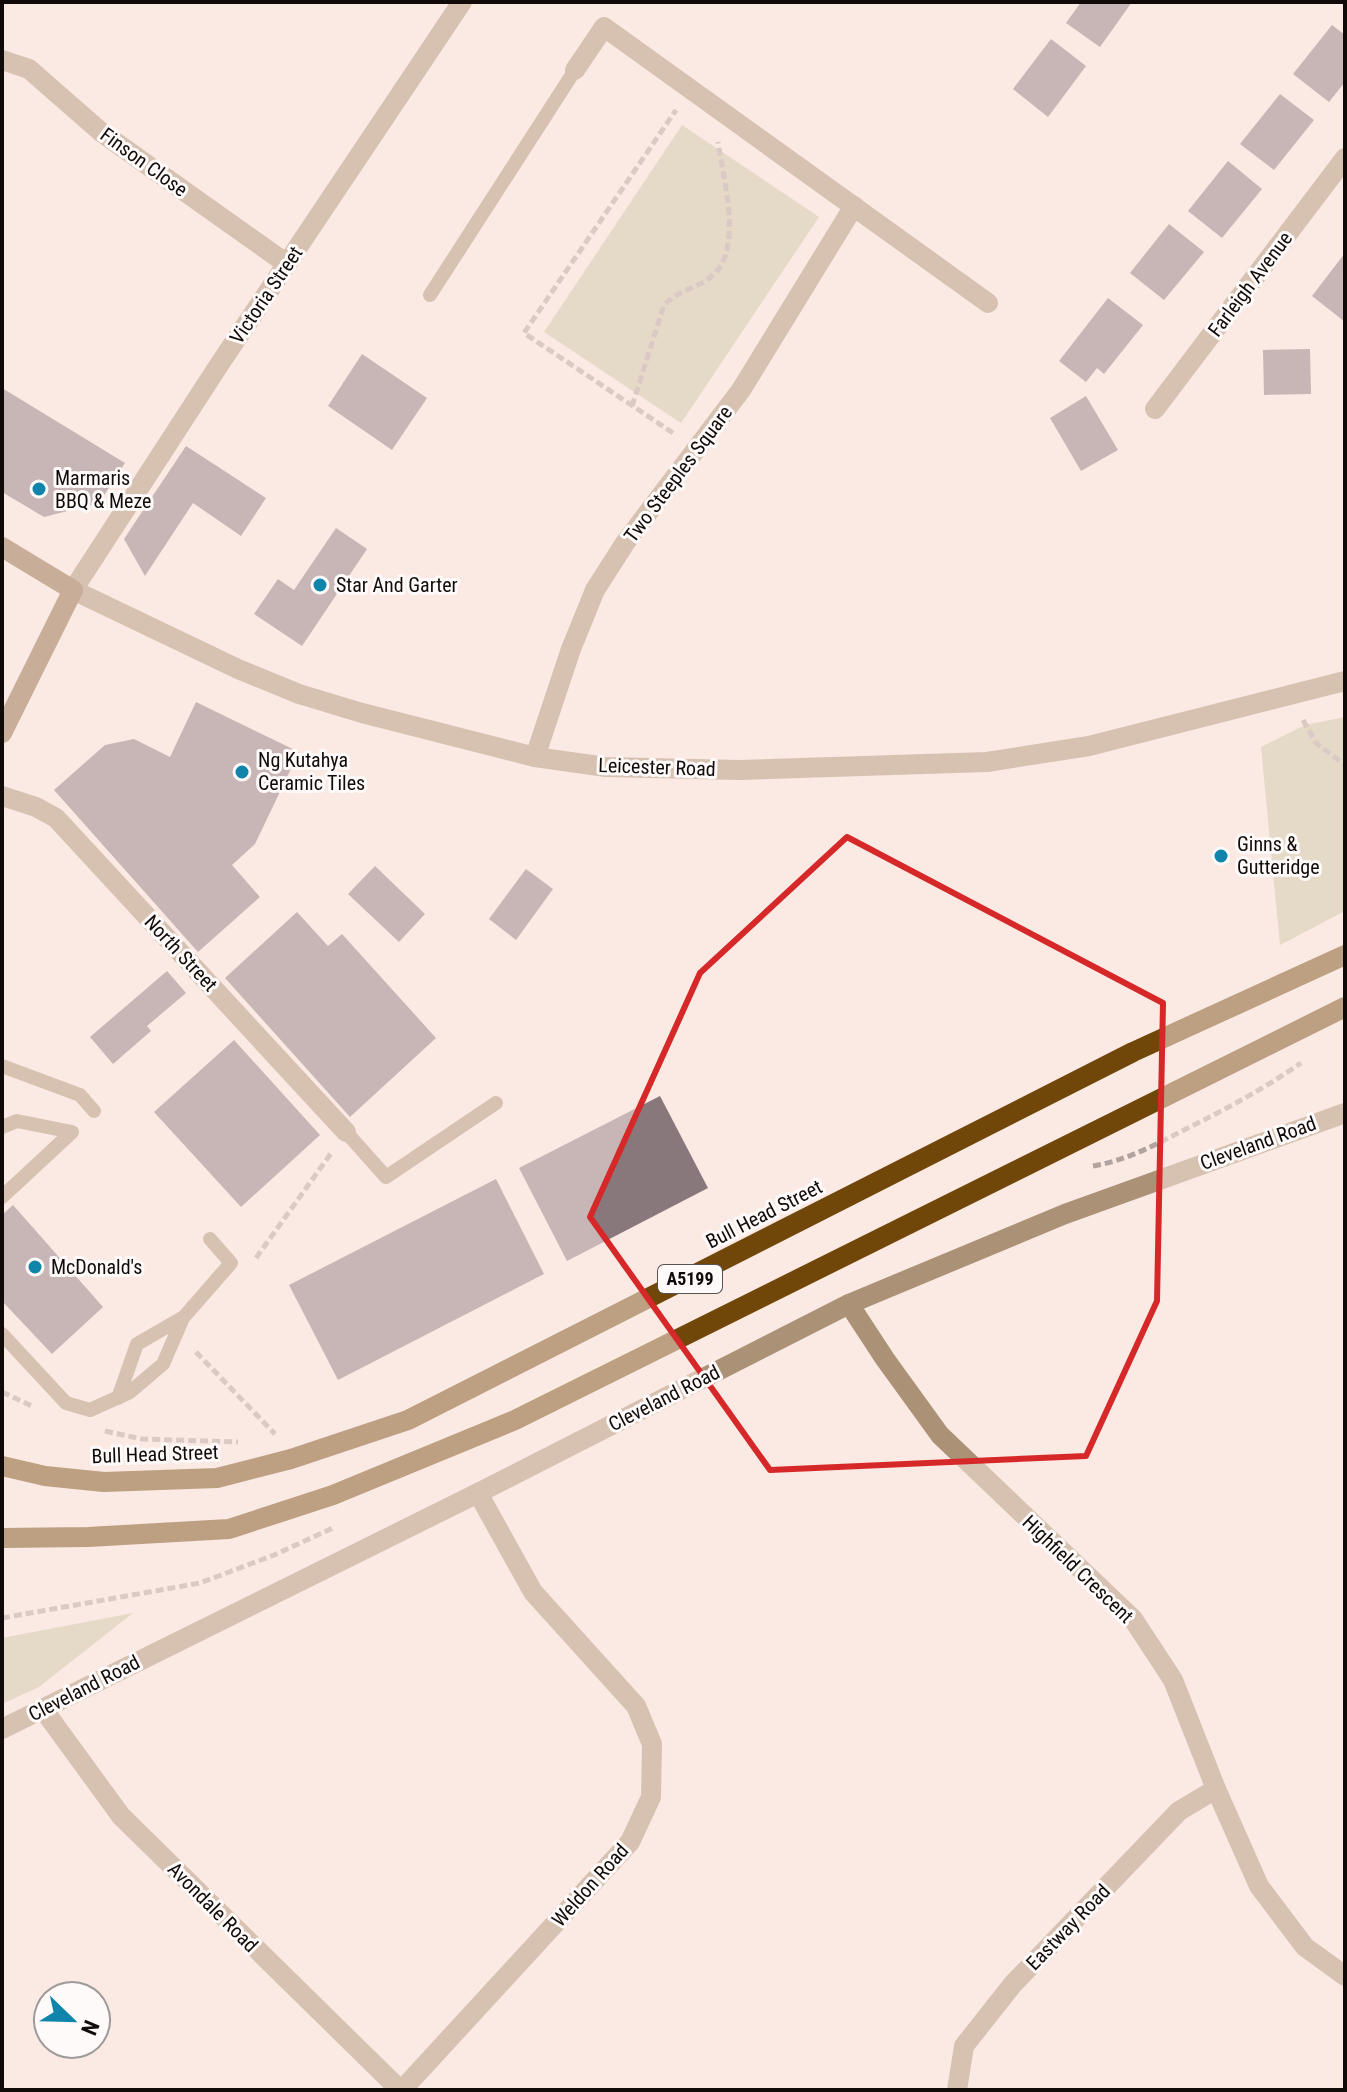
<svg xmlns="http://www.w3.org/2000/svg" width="1347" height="2092" viewBox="0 0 1347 2092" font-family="'Roboto Condensed',sans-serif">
<rect width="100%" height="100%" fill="#fbe9e4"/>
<g fill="#c9c5a5">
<path d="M 682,125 L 819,217 L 681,423 L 544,332 Z"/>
<path d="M 1345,717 L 1345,911 L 1280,945 L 1261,747 L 1305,725 Z"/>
<path d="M 133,1613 L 39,1687 L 2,1704 L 2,1638 Z"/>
</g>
<g fill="#88787c">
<path d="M 1081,2 L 1132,2 L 1100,47 L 1066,23 Z"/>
<path d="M 1332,25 L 1345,35 L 1345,82 L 1329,102 L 1293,74 Z"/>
<path d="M 1051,39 L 1086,66 L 1048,117 L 1013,89 Z"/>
<path d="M 1280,94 L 1314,120 L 1274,170 L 1240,144 Z"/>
<path d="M 1228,161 L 1262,189 L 1222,238 L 1188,211 Z"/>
<path d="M 1169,224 L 1204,252 L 1164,300 L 1130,273 Z"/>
<path d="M 1345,253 L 1345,322 L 1312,296 Z"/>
<path d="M 1108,298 L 1143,325 L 1104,374 L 1097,368 L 1086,382 L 1059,361 Z"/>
<path d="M 1310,349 L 1311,394 L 1264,395 L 1263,350 Z"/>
<path d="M 362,354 L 427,398 L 392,450 L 328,406 Z"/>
<path d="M 2,388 L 125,463 L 99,503 L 44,517 L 2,492 Z"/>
<path d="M 1086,396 L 1118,450 L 1081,471 L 1050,418 Z"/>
<path d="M 186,446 L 266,498 L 241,536 L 193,503 L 145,576 L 124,539 Z"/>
<path d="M 336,528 L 367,549 L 302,646 L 254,614 L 278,579 L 294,590 Z"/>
<path d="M 196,702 L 299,752 L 255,844 L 232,865 L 260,897 L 198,952 L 54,790 L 105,745 L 134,739 L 170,757 Z"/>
<path d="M 375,866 L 425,914 L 399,942 L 348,894 Z"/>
<path d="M 526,869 L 553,889 L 516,940 L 489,919 Z"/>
<path d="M 297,912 L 328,946 L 342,934 L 436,1038 L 350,1117 L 225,978 Z"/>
<path d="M 167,971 L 186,993 L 147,1026 L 151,1031 L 113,1064 L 90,1037 Z"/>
<path d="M 234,1040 L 320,1135 L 241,1207 L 154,1112 Z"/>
<path d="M 660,1096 L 708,1188 L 567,1261 L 519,1168 Z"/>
<path d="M 496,1179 L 544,1274 L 338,1380 L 289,1285 Z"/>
<path d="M 13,1205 L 103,1307 L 52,1354 L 2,1301 L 2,1215 Z"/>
</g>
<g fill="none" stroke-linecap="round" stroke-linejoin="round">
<g stroke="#b1a39f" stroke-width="5" stroke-dasharray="8 4" stroke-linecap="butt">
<path d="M 632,406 L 664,305 C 680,289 696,289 712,276 C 744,250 723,177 718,142"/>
<path d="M 673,433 L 524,333 L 676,110"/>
<path d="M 1303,720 L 1316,743 L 1345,765"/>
<path d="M 1093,1166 C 1125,1161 1155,1145 1184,1130 C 1226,1109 1262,1090 1301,1063"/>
<path d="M 256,1258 L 332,1152"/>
<path d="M 196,1352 L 275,1434"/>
<path d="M 2,1392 L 32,1406"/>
<path d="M 105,1431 L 142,1439 L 238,1442"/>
<path d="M 2,1618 L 200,1583 L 274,1555 L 335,1527"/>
</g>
<g stroke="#ab9277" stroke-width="14">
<path d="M 430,295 L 575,70"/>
<path d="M 2,1066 L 80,1095 L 94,1111"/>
<path d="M 2,1127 L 17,1121 L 72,1132 L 2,1197"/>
<path d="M 346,1132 L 386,1177 L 496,1103"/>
<path d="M 2,1334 L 66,1403 L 90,1410 L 130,1392 L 163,1364 L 183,1318 L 231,1263 L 210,1239"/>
<path d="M 118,1398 L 137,1344 L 182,1318"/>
</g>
<g stroke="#ab9277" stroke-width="20">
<path d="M 462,2 L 219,365 L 73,590 L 238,669 L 299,694 L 362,713 L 535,757 L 606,767 L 739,770 L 987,762 L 1089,746 L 1345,681"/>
<path d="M 2,60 L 29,69 L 101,132 L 287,264"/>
<path d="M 575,70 L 604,27 L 988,303"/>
<path d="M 1155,409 L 1345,158"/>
<path d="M 535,757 L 571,649 L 595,590 L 625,543 L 741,390 L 854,206"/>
<path d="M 2,796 L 36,807 L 56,818 L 346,1132"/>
<path d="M 849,1304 L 885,1359 L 940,1435 L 1133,1619 L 1173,1680 L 1216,1789 L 1259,1886 L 1305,1947 L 1345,1976"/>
<path d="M 43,1709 L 121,1816 L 400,2090"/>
<path d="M 2,1729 L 478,1493 L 849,1304 L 1065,1214 L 1345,1113"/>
<path d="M 402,2090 L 630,1842 L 651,1797 L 652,1744 L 636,1706 L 533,1592 L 478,1493"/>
<path d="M 957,2090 L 964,2046 L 1013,1984 L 1179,1811 L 1216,1789"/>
</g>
<path stroke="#8a653d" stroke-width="20" d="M 2,547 L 73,590 L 2,733"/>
<g stroke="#714609" stroke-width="20">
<path d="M 2,1466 L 45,1476 L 104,1482 L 217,1478 L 291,1459 L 408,1420 L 1133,1052 L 1345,955"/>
<path d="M 2,1538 L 88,1537 L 229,1529 L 333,1495 L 515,1420 L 1345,1007"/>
</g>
</g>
<path d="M0 0H1347V2092H0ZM 847,837 L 1163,1003 L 1157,1301 L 1086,1456 L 770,1470 L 590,1217 L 700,973 Z" fill="#fbe9e4" fill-opacity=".55" fill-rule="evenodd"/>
<path fill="none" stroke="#d62828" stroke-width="6" stroke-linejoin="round" d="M 847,837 L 1163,1003 L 1157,1301 L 1086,1456 L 770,1470 L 590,1217 L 700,973 Z"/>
<g fill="#1084aa" stroke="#fdfaf9" stroke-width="3">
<circle cx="39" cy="489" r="8"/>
<circle cx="320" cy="585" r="8"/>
<circle cx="242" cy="772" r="8"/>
<circle cx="1221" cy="856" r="8"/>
<circle cx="35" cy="1267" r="8"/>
</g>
<g text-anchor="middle" stroke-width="6" stroke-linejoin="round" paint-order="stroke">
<rect fill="#fdfaf9" stroke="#575351" stroke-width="2" x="658" y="1265" width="64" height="28" rx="6"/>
<g font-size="18" font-weight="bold" fill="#100b09">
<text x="690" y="1285">A5199</text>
</g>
<g font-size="20" fill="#100b09" stroke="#fdfaf9">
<text transform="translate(144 162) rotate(36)" y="7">Finson Close</text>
<text transform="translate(1250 284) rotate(-53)" y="7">Farleigh Avenue</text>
<text transform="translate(266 295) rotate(-56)" y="7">Victoria Street</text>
<text transform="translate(678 474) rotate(-53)" y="7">Two Steeples Square</text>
<text transform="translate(657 767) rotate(2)" y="7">Leicester Road</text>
<text transform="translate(181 953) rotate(47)" y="7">North Street</text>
<text transform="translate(1258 1143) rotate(-20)" y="7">Cleveland Road</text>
<text transform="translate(764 1214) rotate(-27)" y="7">Bull Head Street</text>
<text transform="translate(664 1398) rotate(-27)" y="7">Cleveland Road</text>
<text transform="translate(155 1454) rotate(-2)" y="7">Bull Head Street</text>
<text transform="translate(1078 1569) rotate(44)" y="7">Highfield Crescent</text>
<text transform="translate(84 1688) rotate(-27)" y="7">Cleveland Road</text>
<text transform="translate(590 1885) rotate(-48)" y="7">Weldon Road</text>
<text transform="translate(213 1907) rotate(45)" y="7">Avondale Road</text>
<text transform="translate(1068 1927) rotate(-46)" y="7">Eastway Road</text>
</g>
<g font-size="20" fill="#100b09" stroke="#fdfaf9" text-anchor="start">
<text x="55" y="485">Marmaris<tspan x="55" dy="23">BBQ &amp; Meze</tspan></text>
<text x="336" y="592">Star And Garter</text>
<text x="258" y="767">Ng Kutahya<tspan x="258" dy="23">Ceramic Tiles</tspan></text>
<text x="1237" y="851">Ginns &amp;<tspan x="1237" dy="23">Gutteridge</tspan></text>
<text x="51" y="1274">McDonald's</text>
</g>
</g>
<rect width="1347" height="2092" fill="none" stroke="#100b09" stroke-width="8"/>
<g transform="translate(72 2020) rotate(113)"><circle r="38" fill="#fdfaf9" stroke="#9e9a99" stroke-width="2"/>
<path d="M0-6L14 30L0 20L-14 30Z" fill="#1084aa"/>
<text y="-12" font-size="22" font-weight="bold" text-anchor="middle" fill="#100b09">N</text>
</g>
</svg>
